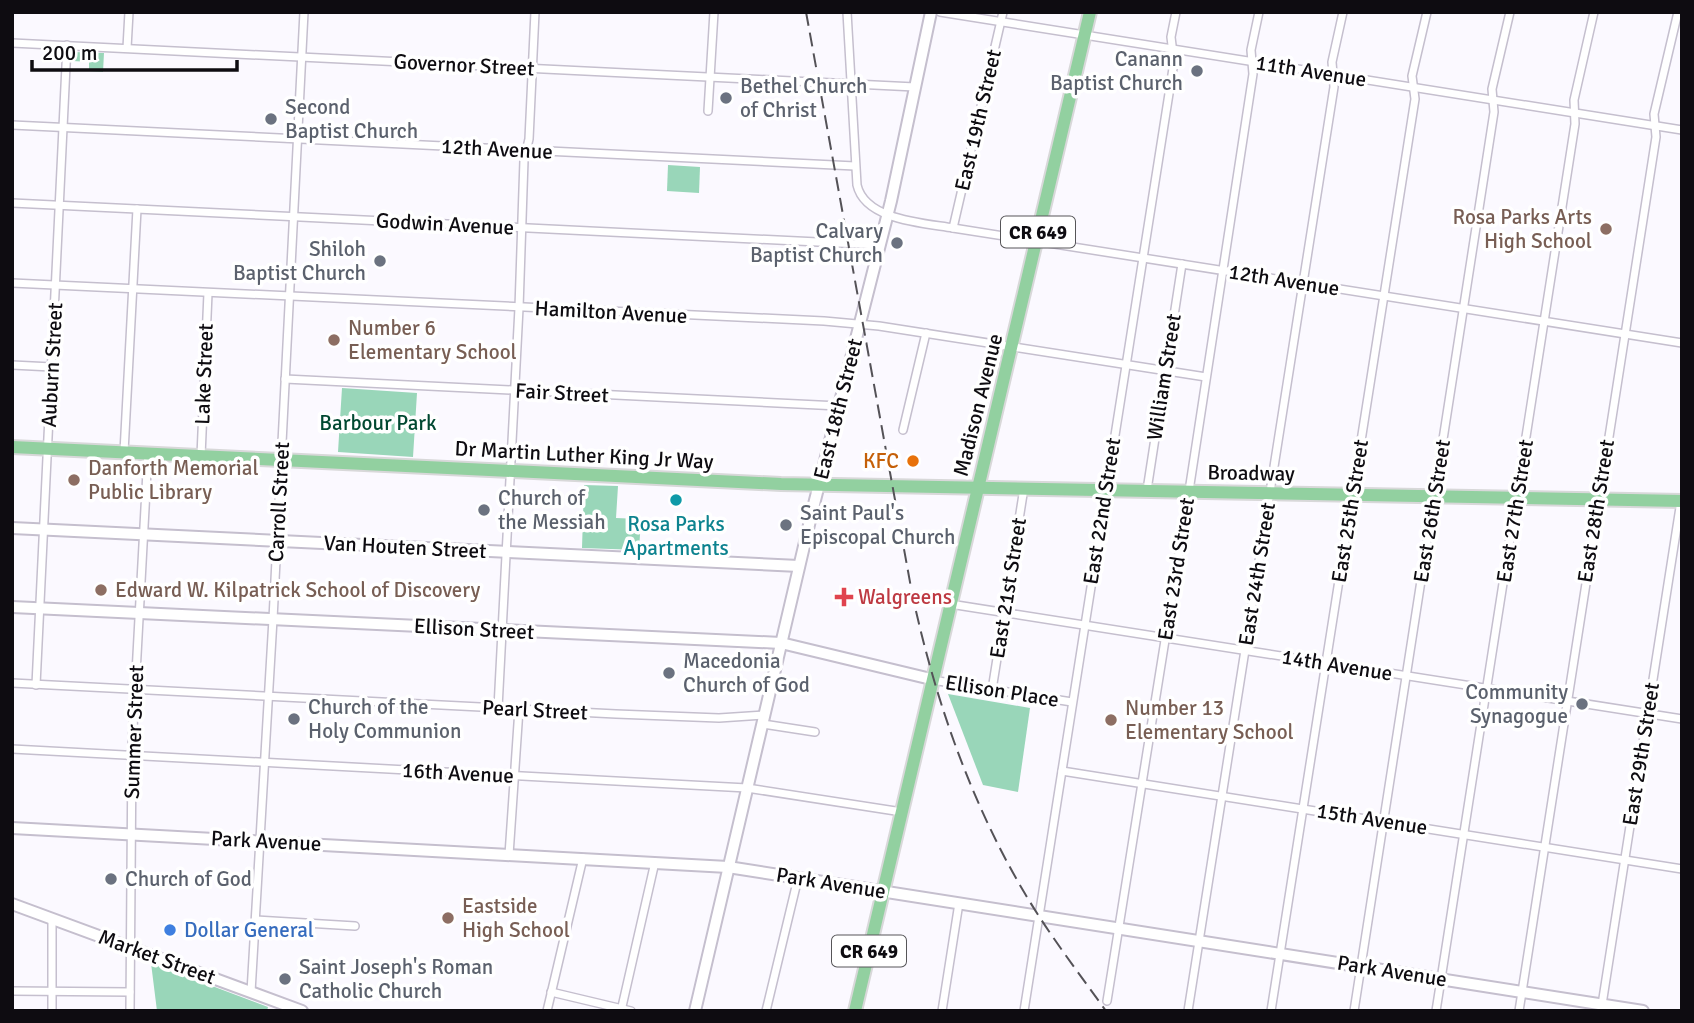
<svg xmlns="http://www.w3.org/2000/svg" width="1694" height="1023" viewBox="0 0 1694 1023" font-family="Signika,sans-serif">
<rect width="100%" height="100%" fill="#fbf9ff"/>
<g fill="#99d6b9">
<path d="M 73,52 L 104,53 L 103,72 L 89,71 L 89,62 L 73,61 Z"/>
<path d="M 668,165 L 700,167 L 699,193 L 667,191 Z"/>
<path d="M 342,388 L 417,393 L 413,457 L 338,452 Z"/>
<path d="M 584,485 L 618,486 L 616,518 L 641,519 L 639,550 L 582,548 Z"/>
<path d="M 948,694 L 1030,708 L 1018,792 L 983,785 Z"/>
<path d="M 151,963 L 268,1007 L 267,1011 L 157,1011 Z"/>
</g>
<g fill="none" stroke-linecap="round" stroke-linejoin="round">
<defs>
<g id="street">
<path d="M 847,12 L 857,185 C 865,220 923,223 953,228 L 1682,343"/>
<path d="M 940,12 L 1682,130"/>
<path d="M 12,43 L 915,87"/>
<path d="M 127,48 L 129,12"/>
<path d="M 708,111 L 714,12"/>
<path d="M 12,125 L 855,166"/>
<path d="M 12,203 L 879,245"/>
<path d="M 953,228 L 1003,12"/>
<path d="M 12,283 L 824,321 L 879,326 L 1206,377"/>
<path d="M 12,365 L 52,367"/>
<path d="M 285,379 L 839,406"/>
<path d="M 903,430 L 926,333"/>
<path d="M 124,452 L 137,209"/>
<path d="M 201,456 L 208,293"/>
<path d="M 1147,490 L 1182,264"/>
<path d="M 950,604 L 1682,719"/>
<path d="M 932,680 L 1072,702"/>
<path d="M 12,683 L 616,714 L 719,718 L 765,715"/>
<path d="M 36,685 L 67,45"/>
<path d="M 992,690 L 1024,488"/>
<path d="M 498,708 L 519,308 L 524,160 L 529,139 L 535,12"/>
<path d="M 763,724 L 815,732"/>
<path d="M 12,749 L 747,788 L 902,812"/>
<path d="M 1062,771 L 1682,869"/>
<path d="M 509,855 L 519,709"/>
<path d="M 256,920 L 355,926"/>
<path d="M 12,991 L 130,992"/>
<path d="M 251,992 L 273,619 L 304,12"/>
<path d="M 551,992 L 631,1011"/>
<path d="M 1107,1001 L 1189,491 L 1253,74 L 1251,50 L 1259,12"/>
<path d="M 52,1011 L 52,918"/>
<path d="M 130,1011 L 132,747 L 148,453"/>
<path d="M 547,1011 L 583,858"/>
<path d="M 621,1011 L 655,862"/>
<path d="M 766,1011 L 798,878"/>
<path d="M 942,1011 L 959,903"/>
<path d="M 1024,1011 L 1174,62 L 1171,37 L 1176,12"/>
<path d="M 1188,1011 L 1334,87 L 1332,62 L 1343,12"/>
<path d="M 1271,1011 L 1415,99 L 1412,76 L 1427,12"/>
<path d="M 1354,1011 L 1494,112 L 1492,89 L 1510,12"/>
<path d="M 1436,1011 L 1575,124 L 1574,100 L 1594,12"/>
<path d="M 1519,1011 L 1656,137 L 1654,114 L 1678,12"/>
<path d="M 1601,1011 L 1681,501"/>
</g>
<g id="secondary">
<path d="M 12,528 L 799,566"/>
<path d="M 12,607 L 781,643 L 931,679"/>
<path d="M 12,828 L 728,867 L 1643,1011"/>
<path d="M 12,904 L 302,1011"/>
<path d="M 695,1011 L 812,512 L 891,201 L 931,12"/>
</g>
<g id="primary">
<path d="M 12,447 L 781,484 L 1682,501"/>
<path d="M 855,1011 L 1090,12"/>
</g>
</defs>
<use href="#street" stroke="#c5bfce" stroke-width="10"/>
<use href="#secondary" stroke="#c5bfce" stroke-width="14"/>
<use href="#primary" stroke="#d8d8d9" stroke-width="16"/>
<use href="#street" stroke="#fff" stroke-width="7"/>
<use href="#secondary" stroke="#fff" stroke-width="10"/>
<use href="#primary" stroke="#92d0a0" stroke-width="12"/>
<path stroke="#545257" stroke-width="2" stroke-dasharray="14 7" stroke-linecap="butt" d="M 806,12 L 912,593 C 934,696 970,801 1024,892 C 1048,933 1078,972 1106,1011"/>
</g>
<g fill="#6b7280" stroke="#fff" stroke-width="2.5">
<circle cx="1197" cy="71" r="7"/>
<circle cx="726" cy="98" r="7"/>
<circle cx="271" cy="119" r="7"/>
<circle cx="897" cy="243" r="7"/>
<circle cx="380" cy="261" r="7"/>
<circle cx="484" cy="510" r="7"/>
<circle cx="786" cy="525" r="7"/>
<circle cx="669" cy="673" r="7"/>
<circle cx="1582" cy="704" r="7"/>
<circle cx="294" cy="719" r="7"/>
<circle cx="111" cy="879" r="7"/>
<circle cx="285" cy="979" r="7"/>
</g>
<g fill="#8d6e63" stroke="#fff" stroke-width="2.5">
<circle cx="1606" cy="229" r="7"/>
<circle cx="334" cy="340" r="7"/>
<circle cx="74" cy="480" r="7"/>
<circle cx="101" cy="590" r="7"/>
<circle cx="1111" cy="720" r="7"/>
<circle cx="448" cy="918" r="7"/>
</g>
<circle fill="#e8710a" stroke="#fff" stroke-width="2.5" cx="913" cy="461" r="7"/>
<circle fill="#0f9aa8" stroke="#fff" stroke-width="2.5" cx="676" cy="500" r="7"/>
<path fill="#e0444e" stroke="#fff" stroke-width="2.5" d="M840.5 586.5h7v7h7v7h-7v7h-7v-7h-7v-7h7z"/>
<circle fill="#3f7fe0" stroke="#fff" stroke-width="2.5" cx="170" cy="930" r="7"/>
<g text-anchor="middle" stroke-width="7" stroke-linejoin="round" paint-order="stroke">
<g fill="#fff" stroke="#565558" stroke-width="2">
<rect x="1001" y="216.5" width="74" height="31" rx="5"/>
<rect x="832" y="935.5" width="74" height="31" rx="5"/>
</g>
<g font-size="19" font-weight="bold" fill="#0e0c11">
<text x="1038" y="239">CR 649</text>
<text x="869" y="958">CR 649</text>
</g>
<g font-size="21" fill="#5b616d" stroke="#fff" text-anchor="start">
<text x="1183" y="66" text-anchor="end">Canann<tspan x="1183" dy="24">Baptist Church</tspan></text>
<text x="740" y="93">Bethel Church<tspan x="740" dy="24">of Christ</tspan></text>
<text x="285" y="114">Second<tspan x="285" dy="24">Baptist Church</tspan></text>
<text x="883" y="238" text-anchor="end">Calvary<tspan x="883" dy="24">Baptist Church</tspan></text>
<text x="366" y="256" text-anchor="end">Shiloh<tspan x="366" dy="24">Baptist Church</tspan></text>
<text x="498" y="505">Church of<tspan x="498" dy="24">the Messiah</tspan></text>
<text x="800" y="520">Saint Paul's<tspan x="800" dy="24">Episcopal Church</tspan></text>
<text x="683" y="668">Macedonia<tspan x="683" dy="24">Church of God</tspan></text>
<text x="1568" y="699" text-anchor="end">Community<tspan x="1568" dy="24">Synagogue</tspan></text>
<text x="308" y="714">Church of the<tspan x="308" dy="24">Holy Communion</tspan></text>
<text x="125" y="886">Church of God</text>
<text x="299" y="974">Saint Joseph's Roman<tspan x="299" dy="24">Catholic Church</tspan></text>
</g>
<g font-size="21" fill="#0e0c11" stroke="#fff">
<text transform="translate(464 65) rotate(3)" y="7">Governor Street</text>
<text transform="translate(1311 71) rotate(9)" y="7">11th Avenue</text>
<text transform="translate(978 120) rotate(-77)" y="7">East 19th Street</text>
<text transform="translate(497 149) rotate(3)" y="7">12th Avenue</text>
<text transform="translate(445 224) rotate(3)" y="7">Godwin Avenue</text>
<text transform="translate(1284 280) rotate(9)" y="7">12th Avenue</text>
<text transform="translate(611 312) rotate(3)" y="7">Hamilton Avenue</text>
<text transform="translate(52 365) rotate(-87)" y="7">Auburn Street</text>
<text transform="translate(204 374) rotate(-88)" y="7">Lake Street</text>
<text transform="translate(1164 377) rotate(-81)" y="7">William Street</text>
<text transform="translate(562 393) rotate(3)" y="7">Fair Street</text>
<text transform="translate(978 405) rotate(-76)" y="7">Madison Avenue</text>
<text transform="translate(838 409) rotate(-76)" y="7">East 18th Street</text>
<text transform="translate(584 455) rotate(3)" y="7">Dr Martin Luther King Jr Way</text>
<text transform="translate(1251 473) rotate(1)" y="7">Broadway</text>
<text transform="translate(279 502) rotate(-87)" y="7">Carroll Street</text>
<text transform="translate(1102 511) rotate(-81)" y="7">East 22nd Street</text>
<text transform="translate(1350 511) rotate(-81)" y="7">East 25th Street</text>
<text transform="translate(1432 511) rotate(-81)" y="7">East 26th Street</text>
<text transform="translate(1515 511) rotate(-81)" y="7">East 27th Street</text>
<text transform="translate(1596 511) rotate(-81)" y="7">East 28th Street</text>
<text transform="translate(405 547) rotate(3)" y="7">Van Houten Street</text>
<text transform="translate(1176 569) rotate(-81)" y="7">East 23rd Street</text>
<text transform="translate(1257 574) rotate(-81)" y="7">East 24th Street</text>
<text transform="translate(1008 588) rotate(-81)" y="7">East 21st Street</text>
<text transform="translate(474 629) rotate(3)" y="7">Ellison Street</text>
<text transform="translate(1337 665) rotate(9)" y="7">14th Avenue</text>
<text transform="translate(1002 691) rotate(9)" y="7">Ellison Place</text>
<text transform="translate(535 710) rotate(3)" y="7">Pearl Street</text>
<text transform="translate(134 732) rotate(-88)" y="7">Summer Street</text>
<text transform="translate(1641 754) rotate(-81)" y="7">East 29th Street</text>
<text transform="translate(458 773) rotate(3)" y="7">16th Avenue</text>
<text transform="translate(1372 819) rotate(9)" y="7">15th Avenue</text>
<text transform="translate(266 841) rotate(3)" y="7">Park Avenue</text>
<text transform="translate(831 883) rotate(9)" y="7">Park Avenue</text>
<text transform="translate(157 957) rotate(20)" y="7">Market Street</text>
<text transform="translate(1392 971) rotate(9)" y="7">Park Avenue</text>
</g>
<g font-size="21" fill="#785e54" stroke="#fff" text-anchor="start">
<text x="1592" y="224" text-anchor="end">Rosa Parks Arts<tspan x="1592" dy="24">High School</tspan></text>
<text x="348" y="335">Number 6<tspan x="348" dy="24">Elementary School</tspan></text>
<text x="88" y="475">Danforth Memorial<tspan x="88" dy="24">Public Library</tspan></text>
<text x="115" y="597">Edward W. Kilpatrick School of Discovery</text>
<text x="1125" y="715">Number 13<tspan x="1125" dy="24">Elementary School</tspan></text>
<text x="462" y="913">Eastside<tspan x="462" dy="24">High School</tspan></text>
</g>
<g font-size="21" fill="#004831" stroke="#fff">
<text x="378" y="430">Barbour Park</text>
</g>
<g font-size="21" fill="#c56008" stroke="#fff" text-anchor="end">
<text x="899" y="468">KFC</text>
</g>
<g font-size="21" fill="#0d838f" stroke="#fff">
<text x="676" y="531">Rosa Parks<tspan x="676" dy="24">Apartments</tspan></text>
</g>
<g font-size="21" fill="#be3a42" stroke="#fff" text-anchor="start">
<text x="858" y="604">Walgreens</text>
</g>
<g font-size="21" fill="#366cbe" stroke="#fff" text-anchor="start">
<text x="184" y="937">Dollar General</text>
</g>
</g>
<rect width="1694" height="1023" fill="none" stroke="#0e0c11" stroke-width="28"/>
<path d="M32 60v10h205v-10" fill="none" stroke="#0e0c11" stroke-width="3.5"/>
<text x="42" y="60" font-size="21" fill="#0e0c11" stroke="#ffffff" stroke-width="5" paint-order="stroke">200 m</text>
</svg>
